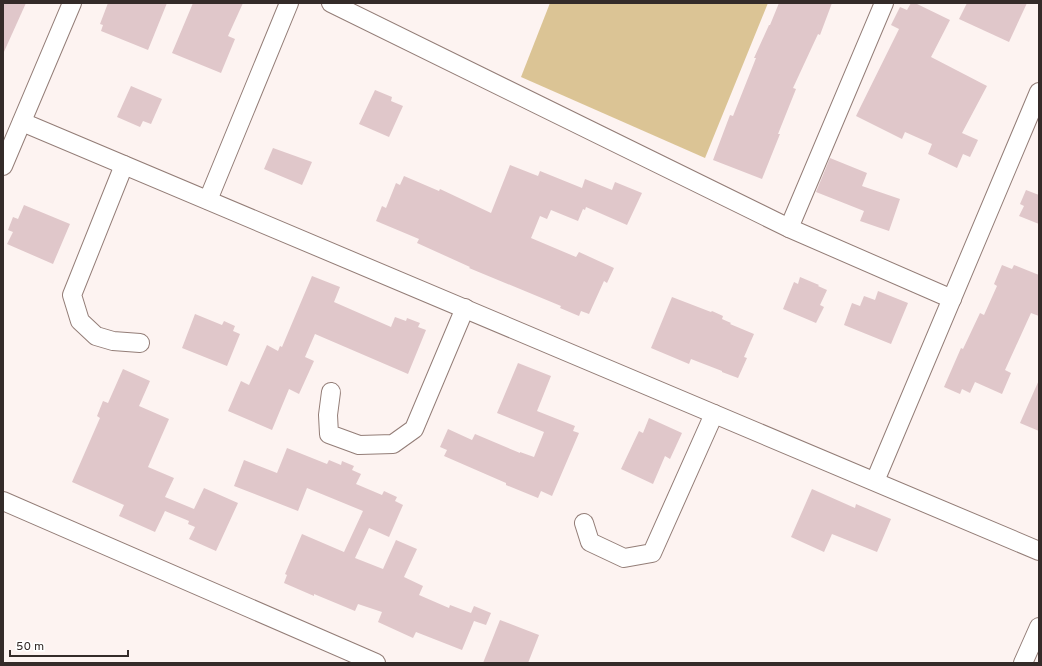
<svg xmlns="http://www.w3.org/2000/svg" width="1042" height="666" viewBox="0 0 1042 666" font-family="Overpass,sans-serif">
<rect width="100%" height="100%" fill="#fdf3f1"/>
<path fill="#dbc495" d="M 550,3 L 768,3 L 705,158 L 521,77 Z"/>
<g fill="#e0c7ca">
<path d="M 3,3 L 26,3 L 3,54 Z"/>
<path d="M 108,3 L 167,3 L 148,50 L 101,31 L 103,25 L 100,24 Z"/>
<path d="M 193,3 L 243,3 L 228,36 L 235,39 L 221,73 L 172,53 Z"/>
<path d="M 779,3 L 832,3 L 820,35 L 818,34 L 793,88 L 796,89 L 778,134 L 780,134 L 762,179 L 713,160 L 730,115 L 733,116 L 756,58 L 754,58 L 769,25 L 770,25 Z"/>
<path d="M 911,3 L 915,3 L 950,20 L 931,57 L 987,86 L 962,133 L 978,140 L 970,157 L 963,154 L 957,168 L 928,154 L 932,144 L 905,132 L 902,139 L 856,116 L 899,29 L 891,25 L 900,7 L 907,10 Z"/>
<path d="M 967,3 L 1027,3 L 1009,42 L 959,19 Z"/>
<path d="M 131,86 L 162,99 L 151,124 L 143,121 L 140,127 L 117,117 Z"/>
<path d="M 375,90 L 392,97 L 391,101 L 403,106 L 389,137 L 359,124 Z"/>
<path d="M 273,148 L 312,162 L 302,185 L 264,169 Z"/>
<path d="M 830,158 L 867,173 L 862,186 L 900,199 L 889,231 L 860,221 L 864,211 L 816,192 Z"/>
<path d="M 510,165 L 538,176 L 540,171 L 582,188 L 585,179 L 612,190 L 615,182 L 642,193 L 627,225 L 586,207 L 585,210 L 583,209 L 578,221 L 551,210 L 547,219 L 540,216 L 531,238 L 576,257 L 579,252 L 614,268 L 607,283 L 604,281 L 589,314 L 581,311 L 579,316 L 560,308 L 561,306 L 469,268 L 470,267 L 417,243 L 419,239 L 376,221 L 382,206 L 386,208 L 396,183 L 400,185 L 404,176 L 439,191 L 440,189 L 491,213 Z"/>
<path d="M 1026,190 L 1039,195 L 1039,224 L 1019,216 L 1024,206 L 1020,204 Z"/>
<path d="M 24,205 L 70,224 L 53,264 L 7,244 L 13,232 L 8,230 L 13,217 L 18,219 Z"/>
<path d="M 1002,265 L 1012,269 L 1014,265 L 1039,275 L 1039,316 L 1031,313 L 1005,370 L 1011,373 L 1002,394 L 975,382 L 970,393 L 962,389 L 960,394 L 944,387 L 961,348 L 963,349 L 980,313 L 984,315 L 997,286 L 994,284 Z"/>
<path d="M 312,276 L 340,287 L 334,302 L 391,327 L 395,317 L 406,321 L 407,318 L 420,323 L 418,327 L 426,330 L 408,374 L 315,334 L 305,357 L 314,361 L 299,394 L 289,389 L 272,430 L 228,411 L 241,381 L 249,385 L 267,345 L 278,351 L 280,346 L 282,347 Z"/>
<path d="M 800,277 L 819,285 L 818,286 L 827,290 L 820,305 L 824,307 L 816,323 L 783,309 L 794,282 L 798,284 Z"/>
<path d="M 878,291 L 908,303 L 891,344 L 844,325 L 852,303 L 860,306 L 864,296 L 875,300 Z"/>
<path d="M 672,297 L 711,312 L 712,311 L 723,316 L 722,319 L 731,323 L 730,324 L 754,334 L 744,357 L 747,358 L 738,378 L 722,372 L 722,371 L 691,359 L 689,364 L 651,348 Z"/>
<path d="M 195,314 L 222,325 L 224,321 L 235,326 L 233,331 L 240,334 L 227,366 L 182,348 Z"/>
<path d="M 518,363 L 551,376 L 537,411 L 575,426 L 573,431 L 579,433 L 552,496 L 541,491 L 538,498 L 506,485 L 506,483 L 444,456 L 447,450 L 440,447 L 448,429 L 472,440 L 475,434 L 520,453 L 520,452 L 534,457 L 544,432 L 497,413 Z"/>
<path d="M 123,369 L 150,381 L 139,406 L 169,419 L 148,467 L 174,478 L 165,497 L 194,509 L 204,488 L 238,503 L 216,551 L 189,539 L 195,527 L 188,524 L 189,521 L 165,511 L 155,532 L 119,516 L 124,505 L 72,482 L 100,418 L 97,416 L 103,401 L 108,403 Z"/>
<path d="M 1039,380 L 1039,431 L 1020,423 Z"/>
<path d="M 649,418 L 682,433 L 670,459 L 665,456 L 653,484 L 621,469 L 639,431 L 643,433 Z"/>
<path d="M 287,448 L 327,464 L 329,460 L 341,465 L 342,461 L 354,466 L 352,470 L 361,474 L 356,484 L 382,495 L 384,491 L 397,497 L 395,501 L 403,505 L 389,537 L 369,528 L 355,558 L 383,569 L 396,540 L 417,549 L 404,577 L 423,586 L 419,595 L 449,608 L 450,605 L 471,613 L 474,606 L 491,613 L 486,625 L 474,621 L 462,650 L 416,632 L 413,638 L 378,622 L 382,612 L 358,604 L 355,611 L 314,594 L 314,596 L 284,583 L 287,575 L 285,574 L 302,534 L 344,552 L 363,511 L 307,488 L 298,511 L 234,486 L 244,460 L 277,473 Z"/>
<path d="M 812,489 L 855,508 L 856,504 L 891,519 L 877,552 L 832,534 L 824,552 L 791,537 Z"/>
<path d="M 500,620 L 539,635 L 528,663 L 483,663 Z"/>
</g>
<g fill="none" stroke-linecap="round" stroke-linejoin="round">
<defs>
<g id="street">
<path d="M 331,3 L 789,228 L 952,299"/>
<path d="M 22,122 L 1039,551"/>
<path d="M 124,165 L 72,295 L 80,321 L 96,336 L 113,341 L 140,343"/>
<path d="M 3,166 L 72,3"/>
<path d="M 208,200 L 289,3"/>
<path d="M 789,228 L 884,3"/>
<path d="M 331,392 L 328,415 L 329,434 L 359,445 L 393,444 L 414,429 L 465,308"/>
<path d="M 875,481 L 1039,92"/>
<path d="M 3,501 L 376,663"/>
<path d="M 584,523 L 590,542 L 624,558 L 652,553 L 714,414"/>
<path d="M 1023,663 L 1039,627"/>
</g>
</defs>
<use href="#street" stroke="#937d77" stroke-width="20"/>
<use href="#street" stroke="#fff" stroke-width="18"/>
</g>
<rect width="1042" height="666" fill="none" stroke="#342b29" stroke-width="8"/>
<path d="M10 650v6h118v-6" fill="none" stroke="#342b29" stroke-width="2"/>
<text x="16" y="650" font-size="12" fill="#342b29" stroke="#ffffff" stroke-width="3" paint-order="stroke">50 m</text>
</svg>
